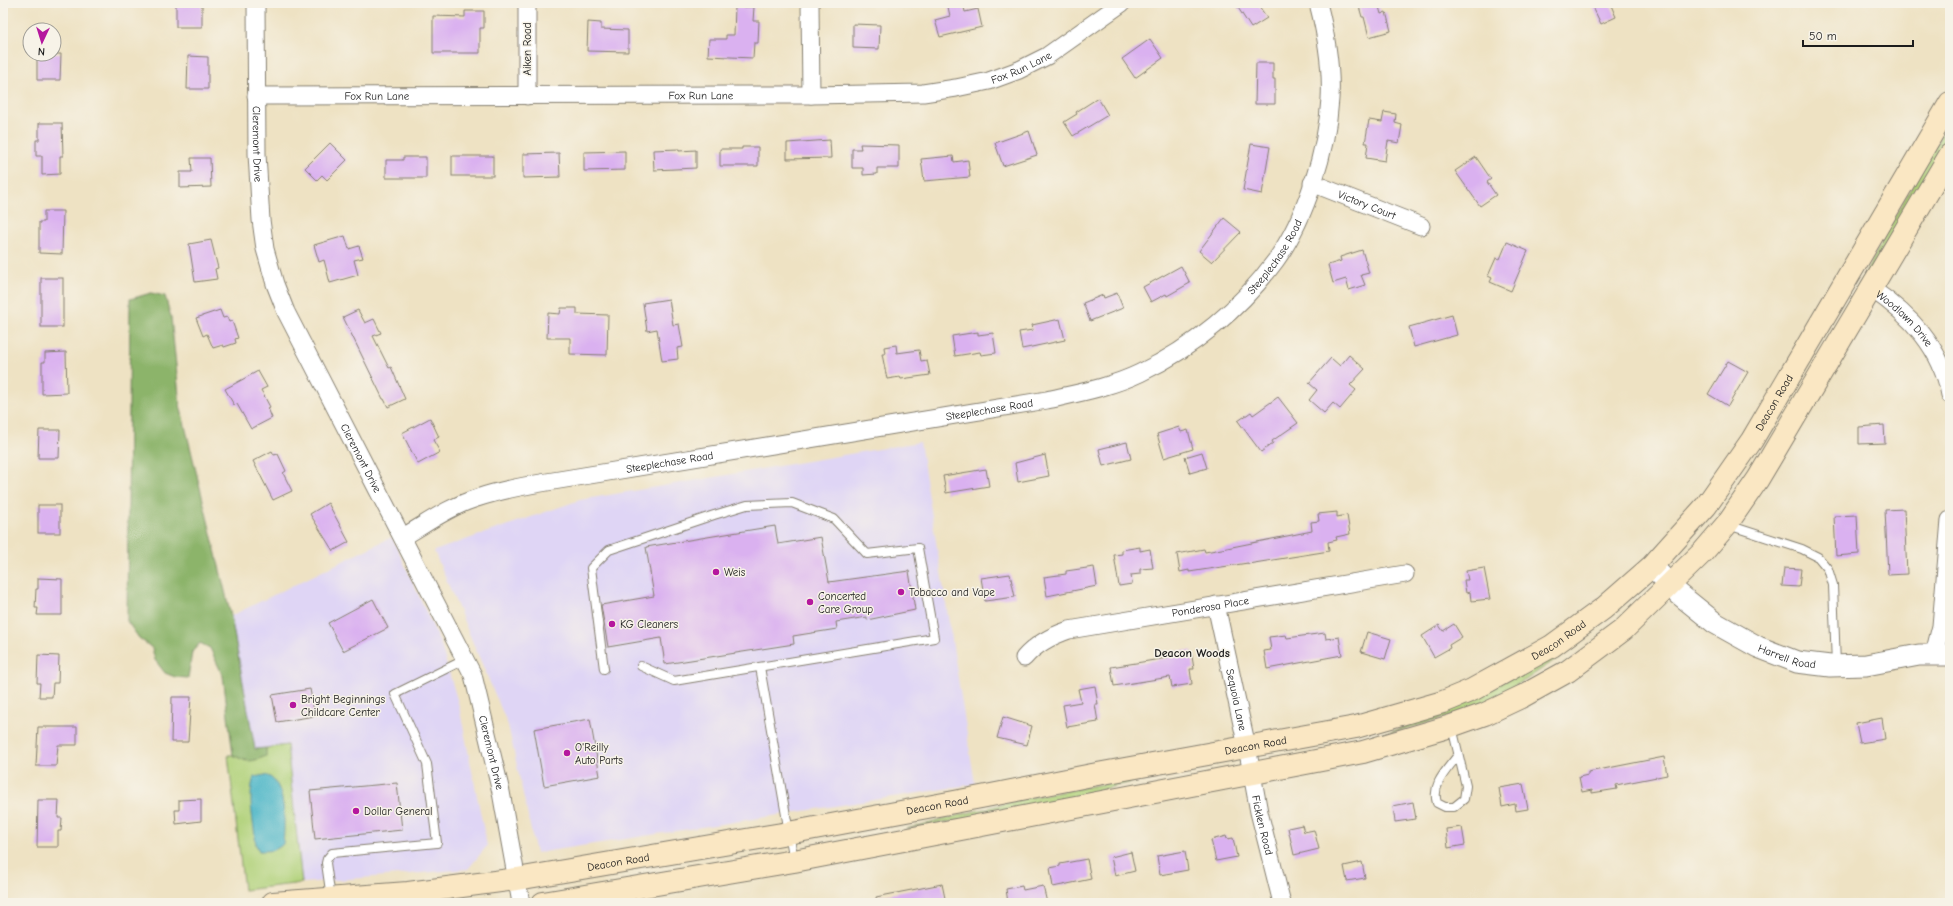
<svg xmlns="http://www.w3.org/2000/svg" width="1953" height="906" viewBox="0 0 1953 906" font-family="'Comic Neue',sans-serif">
<rect width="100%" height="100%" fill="#f7f3e8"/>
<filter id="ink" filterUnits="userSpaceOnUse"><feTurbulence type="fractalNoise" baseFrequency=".025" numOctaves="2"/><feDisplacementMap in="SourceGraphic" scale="8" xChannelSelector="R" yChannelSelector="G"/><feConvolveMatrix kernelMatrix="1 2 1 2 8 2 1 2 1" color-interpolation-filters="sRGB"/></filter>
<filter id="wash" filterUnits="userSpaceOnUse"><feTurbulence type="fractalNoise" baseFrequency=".012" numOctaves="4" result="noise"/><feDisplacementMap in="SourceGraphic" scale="16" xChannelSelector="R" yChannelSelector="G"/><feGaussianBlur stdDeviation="0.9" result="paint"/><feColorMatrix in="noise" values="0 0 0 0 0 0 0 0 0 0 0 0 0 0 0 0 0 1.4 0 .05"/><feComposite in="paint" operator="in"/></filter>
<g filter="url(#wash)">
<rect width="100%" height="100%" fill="#eee2c3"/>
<g fill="#dfd5f5">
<path d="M 920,442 L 975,784 L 536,853 L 508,725 L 434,551 L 580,500 Z"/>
<path d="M 392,537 L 440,642 L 459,706 L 487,846 L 468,869 L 302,883 L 287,745 L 255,749 L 231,616 Z"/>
</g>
<g fill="#b1d27a" stroke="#66774b">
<path d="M 1950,119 L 1950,140 L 1849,305 L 1894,218 Z"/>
<path d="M 1578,640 L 1580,642 L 1527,679 L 1473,710 L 1386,734 L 1474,698 Z"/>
<path d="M 287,745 L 302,883 L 244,890 L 228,755 L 233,755 L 246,761 L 265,756 L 266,748 Z"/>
<path d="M 1151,775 L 1151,777 L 1027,809 L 906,829 L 1022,799 Z"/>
</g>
<path fill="#8cb46a" stroke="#546843" d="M 151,293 L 165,296 L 171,317 L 180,405 L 231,616 L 255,749 L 266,748 L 266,756 C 250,763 247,762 233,755 L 223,676 L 210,648 L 200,643 L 192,652 L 188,678 L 175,677 L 165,673 L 155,660 L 152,648 L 139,638 L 127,621 L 130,299 Z"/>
<path fill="#4ab5c7" stroke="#336872" d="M 265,775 C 287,780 285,826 283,844 C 276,851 269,851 259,851 L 256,845 C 254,823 247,798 254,777 Z"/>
<g id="blocks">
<g fill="#dab1f0">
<rect x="176" y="3" width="26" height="24"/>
<path d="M 963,3 L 965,12 L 978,9 L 982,27 L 940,37 L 935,20 L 950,16 L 948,7 Z"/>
<path d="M 1235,3 L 1257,3 L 1267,18 L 1251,28 Z"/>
<path d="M 1358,3 L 1378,3 L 1381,14 L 1386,12 L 1391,31 L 1369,37 L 1364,17 L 1362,17 Z"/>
<path d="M 1591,3 L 1610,3 L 1616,17 L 1601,24 Z"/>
<path d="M 735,7 L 754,7 L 753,21 L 759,21 L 758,43 L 754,43 L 753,58 L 708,56 L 709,39 L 726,39 L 726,35 L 734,35 Z"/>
<path d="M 465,11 L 484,11 L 484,28 L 480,28 L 480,53 L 433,53 L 433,16 L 465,17 Z"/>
<path d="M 588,22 L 601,23 L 601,29 L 628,30 L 628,52 L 587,51 Z"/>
<path d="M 853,24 L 880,25 L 879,49 L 853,48 Z"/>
<path d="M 1150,39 L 1163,58 L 1135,78 L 1122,59 Z"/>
<path d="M 39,54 L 61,54 L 60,80 L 37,80 L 37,56 L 39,56 Z"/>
<path d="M 188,56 L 208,57 L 208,89 L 187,89 Z"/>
<path d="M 1256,63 L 1273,63 L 1273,79 L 1275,79 L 1275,104 L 1255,104 Z"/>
<path d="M 1098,98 L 1108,115 L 1073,136 L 1064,122 L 1077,114 L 1076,112 Z"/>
<path d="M 1384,112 L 1396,114 L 1395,123 L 1402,125 L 1399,143 L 1388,141 L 1385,161 L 1366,158 L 1368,143 L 1365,143 L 1369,120 L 1382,122 Z"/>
<path d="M 39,123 L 62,123 L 63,156 L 60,156 L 60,174 L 42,175 L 42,156 L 36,156 L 36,140 L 39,140 Z"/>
<path d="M 1029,131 L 1037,155 L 1003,166 L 995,143 Z"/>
<path d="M 830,140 L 831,158 L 787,159 L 787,143 Z"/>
<path d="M 330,143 L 347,160 L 327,180 L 322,175 L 317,180 L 305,168 Z"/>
<path d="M 860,144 L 899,145 L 899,168 L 877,168 L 877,174 L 863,175 L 863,168 L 852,168 L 852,149 L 861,149 Z"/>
<path d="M 1251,144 L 1270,147 L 1262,194 L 1243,190 Z"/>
<path d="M 742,147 L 758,147 L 758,166 L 720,166 L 720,149 L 742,149 Z"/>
<path d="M 679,149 L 679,151 L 696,150 L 696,168 L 654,170 L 653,150 Z"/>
<path d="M 625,151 L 625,170 L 584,171 L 584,152 Z"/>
<path d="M 559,153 L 560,177 L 523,178 L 523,154 Z"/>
<rect x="452" y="156" width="41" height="20"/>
<path d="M 953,156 L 954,162 L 968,160 L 970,177 L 924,181 L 921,159 Z"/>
<path d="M 403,157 L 426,157 L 426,178 L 386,178 L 386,160 L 403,160 Z"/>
<path d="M 1476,157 L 1491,179 L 1487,182 L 1496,195 L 1480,206 L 1455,171 Z"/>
<path d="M 191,158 L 210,158 L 211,187 L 180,188 L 180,172 L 192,172 Z"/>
<path d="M 44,211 L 63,211 L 62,254 L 39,253 L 39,222 L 44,222 Z"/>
<path d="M 1224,218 L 1241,232 L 1212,262 L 1199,251 Z"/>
<path d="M 345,236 L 349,249 L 359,246 L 363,258 L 354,260 L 358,275 L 330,283 L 324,260 L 319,262 L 314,245 Z"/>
<path d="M 211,240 L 218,268 L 215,269 L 217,279 L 195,282 L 189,244 Z"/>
<path d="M 1507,242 L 1528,251 L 1511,291 L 1490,282 L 1492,278 L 1488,276 L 1496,258 L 1500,259 Z"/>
<path d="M 1362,250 L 1369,273 L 1361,275 L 1365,285 L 1349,290 L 1346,279 L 1333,283 L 1328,265 L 1341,261 L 1340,257 Z"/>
<path d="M 1181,266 L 1190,283 L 1167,296 L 1166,294 L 1151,302 L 1143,287 Z"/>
<rect x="41" y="278" width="22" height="49"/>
<path d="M 1117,293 L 1123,308 L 1090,321 L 1083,303 L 1103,295 L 1104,298 Z"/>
<path d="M 669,299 L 673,325 L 679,324 L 683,347 L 677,348 L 678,359 L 662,361 L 657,329 L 647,331 L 643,303 Z"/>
<path d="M 561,308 L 577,308 L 577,314 L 608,315 L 607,355 L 570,354 L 570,338 L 547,338 L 548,313 L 560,314 Z"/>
<path d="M 220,310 L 223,318 L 227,317 L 229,322 L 232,321 L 238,338 L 235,339 L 236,343 L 224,347 L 223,345 L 213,348 L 207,334 L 203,336 L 196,318 Z"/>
<path d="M 358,310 L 365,323 L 374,319 L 381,333 L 373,336 L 389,368 L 391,367 L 405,399 L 388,407 L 384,399 L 383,399 L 343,317 Z"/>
<path d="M 1452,315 L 1457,335 L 1414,347 L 1409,327 Z"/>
<path d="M 1060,319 L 1065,340 L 1022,349 L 1019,332 L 1033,330 L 1032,325 Z"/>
<path d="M 978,332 L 978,335 L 993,333 L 996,353 L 981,355 L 980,352 L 955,356 L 952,336 Z"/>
<path d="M 896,345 L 897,353 L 919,350 L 921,361 L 927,360 L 930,375 L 901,379 L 900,377 L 887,379 L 882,354 L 885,354 L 884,347 Z"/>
<path d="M 66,352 L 67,393 L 42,394 L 42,362 L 45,362 L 45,353 Z"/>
<path d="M 1349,355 L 1365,369 L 1350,385 L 1356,390 L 1340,409 L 1333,403 L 1324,413 L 1309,400 L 1317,390 L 1309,383 L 1331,358 L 1340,366 Z"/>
<path d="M 1728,361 L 1748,372 L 1728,406 L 1708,394 Z"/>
<path d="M 258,371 L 267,387 L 261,390 L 270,407 L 268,408 L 272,418 L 251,429 L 237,404 L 234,405 L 225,389 Z"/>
<path d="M 1278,397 L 1298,423 L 1272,441 L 1273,443 L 1261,452 L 1238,421 L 1251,412 L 1253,415 Z"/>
<path d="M 430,418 L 439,437 L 433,440 L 440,452 L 418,464 L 402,433 Z"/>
<path d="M 1884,425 L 1885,443 L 1859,444 L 1859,427 Z"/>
<path d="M 1179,427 L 1181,432 L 1188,430 L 1193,449 L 1164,458 L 1157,434 Z"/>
<path d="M 39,430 L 60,430 L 59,458 L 38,458 Z"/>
<path d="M 1127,442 L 1131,459 L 1103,466 L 1099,449 Z"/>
<path d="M 272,451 L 274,455 L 278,454 L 286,471 L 283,473 L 292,491 L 273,500 L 253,461 Z"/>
<path d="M 1202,452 L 1207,468 L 1190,473 L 1185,457 Z"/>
<path d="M 1045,455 L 1049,476 L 1018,482 L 1015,463 Z"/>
<path d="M 986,469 L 989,486 L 946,493 L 943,476 Z"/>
<path d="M 328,503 L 349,542 L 333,551 L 310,514 Z"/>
<rect x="38" y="505" width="22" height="28"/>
<path d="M 1904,509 L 1907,574 L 1888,575 L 1885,510 Z"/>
<path d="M 1337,512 L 1337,517 L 1347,515 L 1350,534 L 1336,537 L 1337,540 L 1328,542 L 1329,551 L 1248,564 L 1248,563 L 1189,572 L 1189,570 L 1180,572 L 1177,554 L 1204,549 L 1205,552 L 1227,548 L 1312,531 L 1311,522 L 1319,521 L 1318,514 Z"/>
<path d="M 1857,515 L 1859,554 L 1836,556 L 1834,516 Z"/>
<path d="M 775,526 L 778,544 L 821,537 L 829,582 L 909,571 L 915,610 L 867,620 L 867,617 L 836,622 L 837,629 L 793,636 L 794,644 L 665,664 L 661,638 L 608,647 L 601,605 L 654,596 L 646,547 Z"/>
<path d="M 1140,547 L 1140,551 L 1150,549 L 1153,568 L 1140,569 L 1140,574 L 1131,575 L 1132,584 L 1119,586 L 1114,555 L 1122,554 L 1122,550 Z"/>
<path d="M 1094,567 L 1097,586 L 1047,596 L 1044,577 L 1066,574 L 1066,571 Z"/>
<path d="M 1484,568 L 1490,599 L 1471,601 L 1470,592 L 1466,593 L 1464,580 L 1468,580 L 1466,571 Z"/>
<path d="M 1784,568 L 1801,569 L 1799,587 L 1782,586 Z"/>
<path d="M 1010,574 L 1015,597 L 985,601 L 981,578 Z"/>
<path d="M 38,578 L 62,579 L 62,615 L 37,615 L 38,608 L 35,608 L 36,589 L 38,589 Z"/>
<path d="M 373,599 L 388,628 L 343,651 L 328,623 Z"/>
<path d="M 1454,624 L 1462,637 L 1449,645 L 1450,648 L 1434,657 L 1422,636 L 1439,625 L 1443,631 Z"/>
<path d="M 1367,632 L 1391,639 L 1385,659 L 1361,652 Z"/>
<path d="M 1325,633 L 1326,639 L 1339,637 L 1342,655 L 1267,669 L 1264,651 L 1271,650 L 1269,637 L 1286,635 L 1287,638 Z"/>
<path d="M 1191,650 L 1194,669 L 1190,669 L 1192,684 L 1172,687 L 1170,677 L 1114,686 L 1111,667 L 1167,658 L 1167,653 Z"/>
<path d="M 38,655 L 59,656 L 58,683 L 53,683 L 52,697 L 39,697 L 40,683 L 37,683 Z"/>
<path d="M 1095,686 L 1098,704 L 1095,704 L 1098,722 L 1067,727 L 1063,705 L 1081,702 L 1078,689 Z"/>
<path d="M 310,689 L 315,716 L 277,722 L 272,695 Z"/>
<path d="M 172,697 L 191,697 L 188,742 L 171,742 Z"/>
<path d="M 1003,717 L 1032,726 L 1027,745 L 997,738 Z"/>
<path d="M 1882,718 L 1885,739 L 1860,743 L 1856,723 Z"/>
<path d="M 590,719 L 600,776 L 544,786 L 534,729 Z"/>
<path d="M 38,727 L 77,727 L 77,745 L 58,745 L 56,766 L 36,766 Z"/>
<path d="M 1664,757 L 1667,775 L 1616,785 L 1617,789 L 1592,793 L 1592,790 L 1582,792 L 1579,777 L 1588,775 L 1588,772 Z"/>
<path d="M 397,783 L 402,830 L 315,839 L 310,791 Z"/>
<path d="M 1523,784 L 1528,809 L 1516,811 L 1515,804 L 1502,807 L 1499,788 Z"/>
<path d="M 201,799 L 201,821 L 176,824 L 175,810 L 179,810 L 179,800 Z"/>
<path d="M 38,800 L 59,800 L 58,818 L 62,818 L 61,831 L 58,831 L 58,847 L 37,847 Z"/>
<path d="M 1413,802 L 1416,819 L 1395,822 L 1393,806 Z"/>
<path d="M 1302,825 L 1304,832 L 1314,830 L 1319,849 L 1294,855 L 1288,828 Z"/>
<path d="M 1462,827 L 1465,845 L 1448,848 L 1446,829 Z"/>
<path d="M 1226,836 L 1227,839 L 1233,838 L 1237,857 L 1216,861 L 1211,840 Z"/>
<path d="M 1185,851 L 1188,870 L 1160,875 L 1157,856 Z"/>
<path d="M 1131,852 L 1135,871 L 1115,876 L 1111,857 Z"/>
<path d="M 1087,859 L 1091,879 L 1053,887 L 1050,868 L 1060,866 L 1060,864 Z"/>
<path d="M 1362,862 L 1365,878 L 1347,881 L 1344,866 Z"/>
<path d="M 942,884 L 946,903 L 877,903 L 876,897 Z"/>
<path d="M 1022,886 L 1023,890 L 1043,886 L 1047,903 L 1008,903 L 1006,889 Z"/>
</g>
</g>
</g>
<g filter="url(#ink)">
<use href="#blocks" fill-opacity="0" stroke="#857f70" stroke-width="1"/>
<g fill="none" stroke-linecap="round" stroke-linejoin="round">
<defs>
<g id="service">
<path d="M 1728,525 L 1802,549 L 1818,557 L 1828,569 L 1833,585 L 1836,665"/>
<path d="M 760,667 L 794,861"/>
<path d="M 604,669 L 591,568 L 609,550 L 714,515 L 747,505 L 792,503 L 834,519 L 867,554 L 918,548 L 934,638 L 674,681 L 641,666"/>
<path d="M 1452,727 L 1466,786 L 1464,799 L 1454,807 L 1445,807 L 1437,803 C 1431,784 1447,770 1458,755"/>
<path d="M 331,898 L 326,863 L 327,859 L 332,853 L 437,843 L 427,764 L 395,694 L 466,659"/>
</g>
<g id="minor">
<path id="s1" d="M 256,3 L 257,154 L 261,220 L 265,249 L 275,284 L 286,312 L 473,675 L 501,792 L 521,903"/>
<path d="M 810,3 L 811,95"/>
<path id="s2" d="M 256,96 L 811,95 L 923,93 L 956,88 L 989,81 L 1019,70 L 1047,56 L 1122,3"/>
<path d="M 527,96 L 527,3"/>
<path id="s3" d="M 1312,183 L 1421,226"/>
<path id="s4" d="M 1872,289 C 1910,315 1942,348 1950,395"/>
<path id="s5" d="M 403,537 C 427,523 451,506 477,498 C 500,490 523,486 547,482 L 1047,400 C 1078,393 1111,387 1140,373 C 1193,348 1241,308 1276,260 C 1306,218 1327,150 1330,99 C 1332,66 1326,34 1318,3"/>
<path id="s6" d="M 1216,605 L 1247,747 L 1259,812 L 1282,903"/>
<path d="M 1934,654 L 1941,626 L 1950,520"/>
<path id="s7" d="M 1024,658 C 1036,644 1051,636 1069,630 L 1405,574"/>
</g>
<g id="tertiary">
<path id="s8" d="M 1652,566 L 1679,594 L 1715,623 L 1758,647 L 1797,662 L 1830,666 L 1866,665 L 1919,655 L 1950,655"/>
</g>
<g id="secondary">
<path id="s9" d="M 273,903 L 408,893 L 517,879 L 788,833 L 981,797 L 1092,775 L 1356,727 L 1443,702 L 1472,690 L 1552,646 L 1604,608 L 1652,566 L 1706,506 L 1752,440 L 1950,103"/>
<path d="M 543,903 L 794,861 L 1363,752 L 1451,726 L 1485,714 L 1523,696 L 1568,671 L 1623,630 L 1703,552 L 1727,524 L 1758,479 L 1950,155"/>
</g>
</defs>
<use href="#service" stroke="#857f70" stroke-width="10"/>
<use href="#minor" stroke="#857f70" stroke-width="19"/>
<use href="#tertiary" stroke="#857f70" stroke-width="23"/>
<use href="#secondary" stroke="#857f70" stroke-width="24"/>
<use href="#service" stroke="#fff" stroke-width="8"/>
<use href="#minor" stroke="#fff" stroke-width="17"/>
<use href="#tertiary" stroke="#fff" stroke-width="21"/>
<use href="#secondary" stroke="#fae7c3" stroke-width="22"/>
</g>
</g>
<g fill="#b5179e" stroke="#f7f3e8" stroke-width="1.5">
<circle cx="716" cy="572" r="4"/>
<circle cx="901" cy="592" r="4"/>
<circle cx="810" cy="602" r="4"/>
<circle cx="612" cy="624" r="4"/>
<circle cx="293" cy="705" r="4"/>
<circle cx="567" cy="753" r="4"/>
<circle cx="356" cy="811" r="4"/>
</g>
<g text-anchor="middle" stroke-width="3" stroke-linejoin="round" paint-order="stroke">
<g font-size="11" fill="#1c1c1c" stroke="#f7f3e8">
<text transform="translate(527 49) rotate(-90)" y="4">Aiken Road</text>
<text dy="4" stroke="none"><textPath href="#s2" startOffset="769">Fox Run Lane</textPath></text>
<text dy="4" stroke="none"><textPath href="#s2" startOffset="445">Fox Run Lane</textPath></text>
<text dy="4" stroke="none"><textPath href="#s2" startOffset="121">Fox Run Lane</textPath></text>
<text dy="4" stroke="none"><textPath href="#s1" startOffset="141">Cleremont Drive</textPath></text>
<text dy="4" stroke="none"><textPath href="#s3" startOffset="59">Victory Court</textPath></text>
<text dy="4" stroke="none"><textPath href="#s5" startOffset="940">Steeplechase Road</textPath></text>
<text dy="4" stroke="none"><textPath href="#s4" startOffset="44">Woodlawn Drive</textPath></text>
<text dy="4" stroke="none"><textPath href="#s9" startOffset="1644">Deacon Road</textPath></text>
<text dy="4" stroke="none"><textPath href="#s5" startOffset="604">Steeplechase Road</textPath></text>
<text dy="4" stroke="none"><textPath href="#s1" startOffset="477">Cleremont Drive</textPath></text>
<text dy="4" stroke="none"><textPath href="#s5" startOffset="280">Steeplechase Road</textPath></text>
<text dy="4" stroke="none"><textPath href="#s7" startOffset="197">Ponderosa Place</textPath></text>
<text dy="4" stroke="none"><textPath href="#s9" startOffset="1320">Deacon Road</textPath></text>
<text dy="4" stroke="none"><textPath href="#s8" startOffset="165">Harrell Road</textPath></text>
<text dy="4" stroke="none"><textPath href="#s6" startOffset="97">Sequoia Lane</textPath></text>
<text dy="4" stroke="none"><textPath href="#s9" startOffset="996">Deacon Road</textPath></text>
<text dy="4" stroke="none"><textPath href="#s1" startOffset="801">Cleremont Drive</textPath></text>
<text dy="4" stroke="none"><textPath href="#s9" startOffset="672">Deacon Road</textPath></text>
<text dy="4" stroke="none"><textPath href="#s6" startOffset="225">Ficklen Road</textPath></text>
<text dy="4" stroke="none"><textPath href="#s9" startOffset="348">Deacon Road</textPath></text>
</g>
<g font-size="11" fill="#1c1c1c" stroke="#f7f3e8" text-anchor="start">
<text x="724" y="576">Weis</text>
<text x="909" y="596">Tobacco and Vape</text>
<text x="818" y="600">Concerted<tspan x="818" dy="13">Care Group</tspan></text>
<text x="620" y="628">KG Cleaners</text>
<text x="301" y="703">Bright Beginnings<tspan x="301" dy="13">Childcare Center</tspan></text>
<text x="575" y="751">O'Reilly<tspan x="575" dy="13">Auto Parts</tspan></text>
<text x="364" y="815">Dollar General</text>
</g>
<g font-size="12" font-weight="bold" fill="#1c1c1c" stroke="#f7f3e8">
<text x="1192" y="657">Deacon Woods</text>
</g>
</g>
<rect width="1953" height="906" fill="none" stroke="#f7f3e8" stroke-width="16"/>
<g transform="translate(42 42) rotate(184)"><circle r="19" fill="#f7f3e8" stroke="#9f9d96"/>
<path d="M0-3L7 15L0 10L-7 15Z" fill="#b5179e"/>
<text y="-6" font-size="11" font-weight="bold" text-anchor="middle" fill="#1c1c1c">N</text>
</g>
<path d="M1803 40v6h110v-6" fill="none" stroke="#1c1c1c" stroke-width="2"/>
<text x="1809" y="40" font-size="12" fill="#1c1c1c" stroke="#f7f3e8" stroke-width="3" paint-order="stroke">50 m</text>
</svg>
